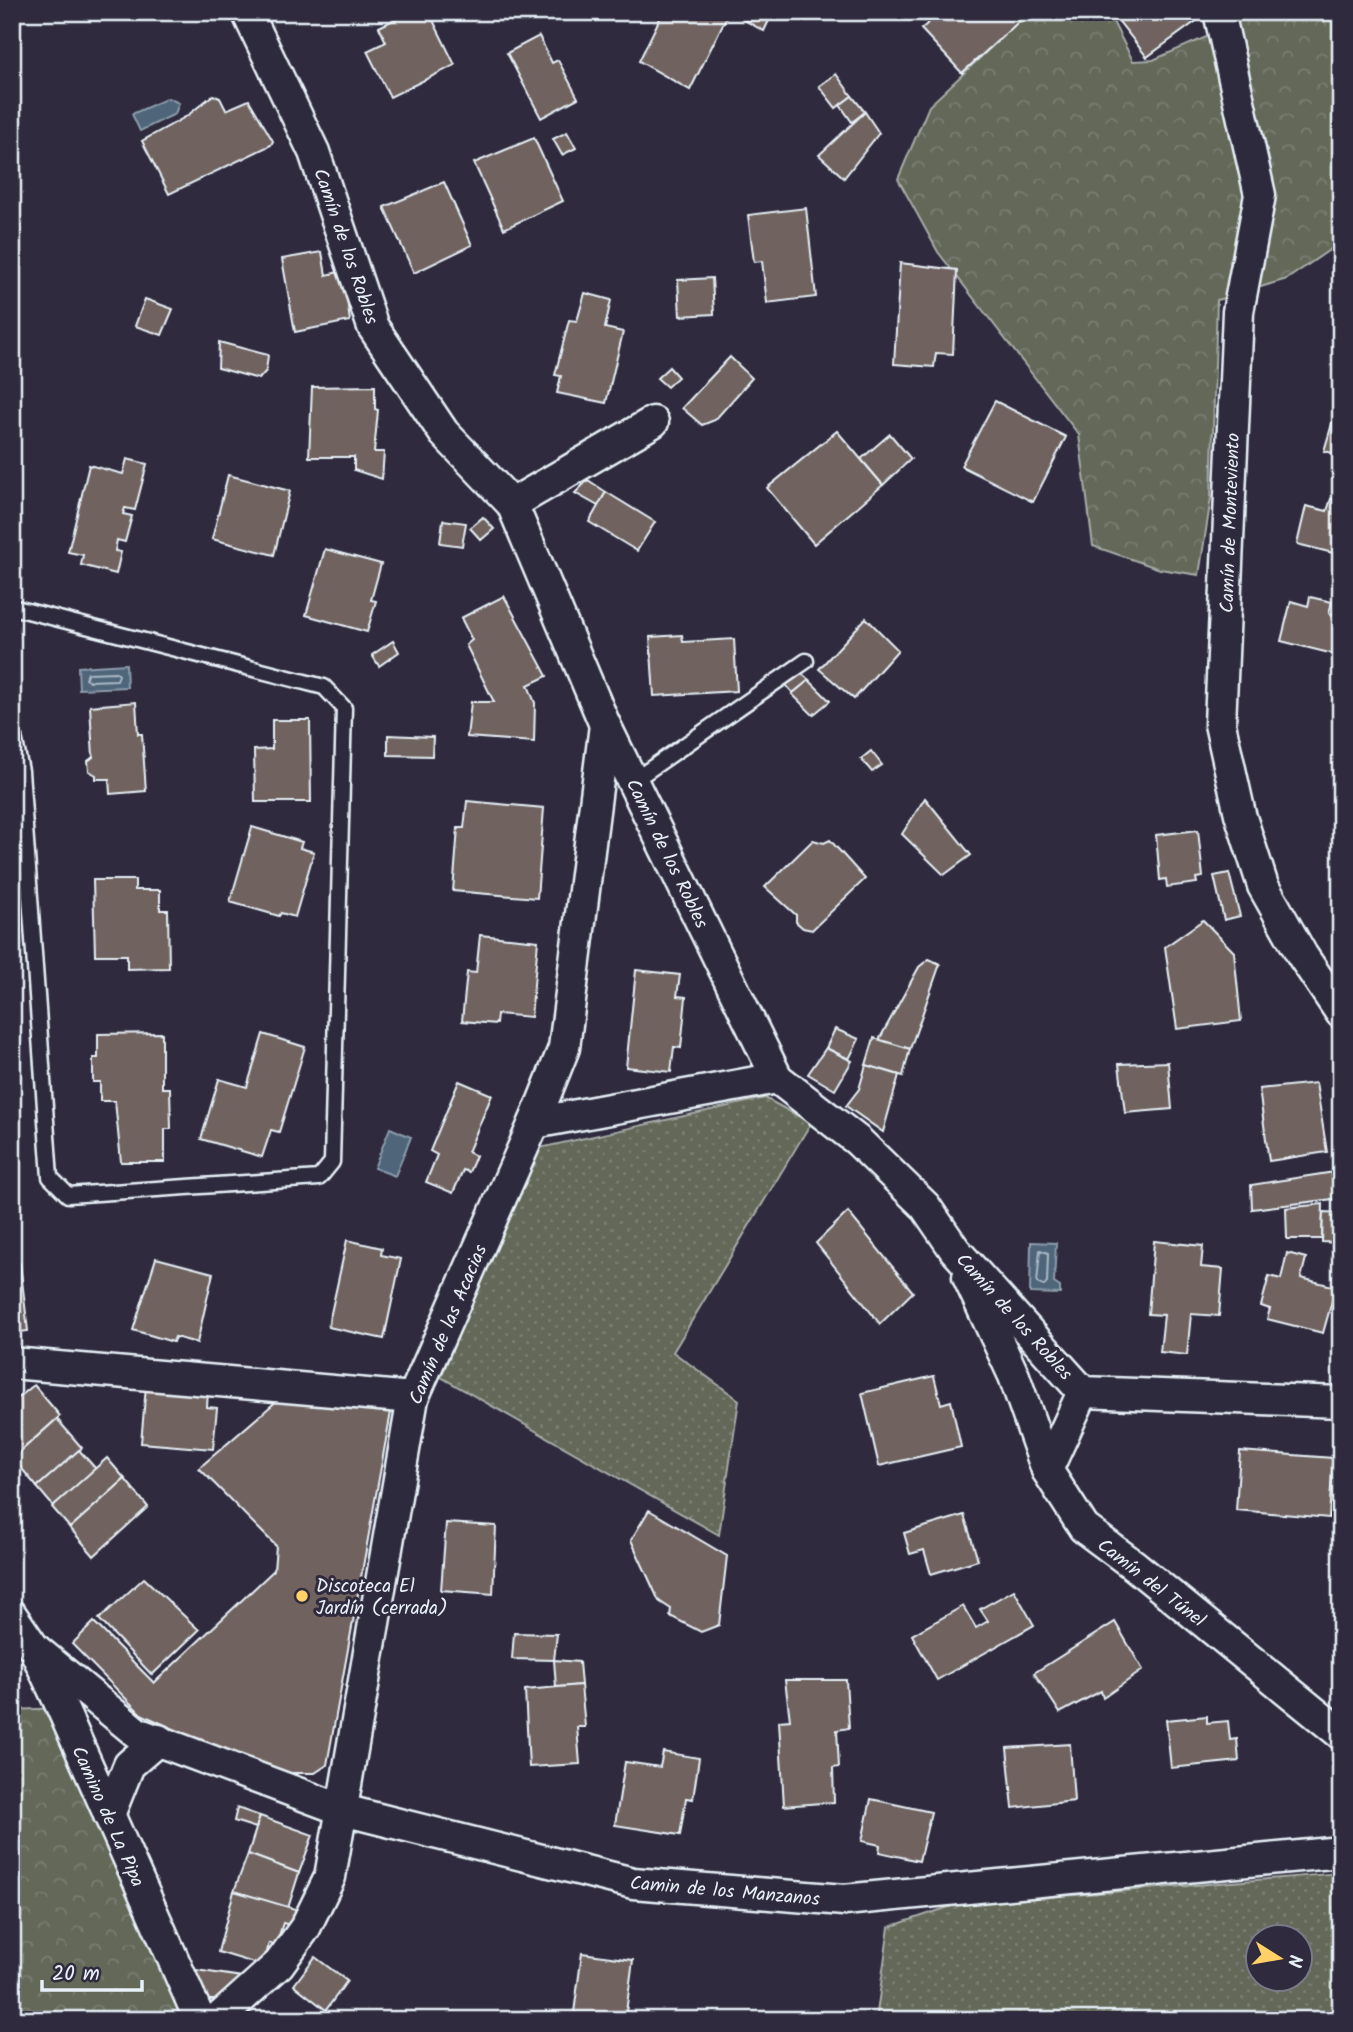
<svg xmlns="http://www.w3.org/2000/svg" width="1353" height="2032" viewBox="0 0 1353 2032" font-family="Kalam,sans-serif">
<defs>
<pattern id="grass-dots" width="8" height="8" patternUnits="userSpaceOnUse" patternTransform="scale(1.75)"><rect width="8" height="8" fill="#646859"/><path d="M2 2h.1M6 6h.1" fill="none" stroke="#7a7e72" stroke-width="1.8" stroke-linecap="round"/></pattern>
<pattern id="forest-crowns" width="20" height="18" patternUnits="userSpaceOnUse" patternTransform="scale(1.75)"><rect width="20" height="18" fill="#646859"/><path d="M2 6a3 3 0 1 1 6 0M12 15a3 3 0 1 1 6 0" fill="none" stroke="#7a7e72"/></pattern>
</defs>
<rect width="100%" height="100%" fill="#2f2a3d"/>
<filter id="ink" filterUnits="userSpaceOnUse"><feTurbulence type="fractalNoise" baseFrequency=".0143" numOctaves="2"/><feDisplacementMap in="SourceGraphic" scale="14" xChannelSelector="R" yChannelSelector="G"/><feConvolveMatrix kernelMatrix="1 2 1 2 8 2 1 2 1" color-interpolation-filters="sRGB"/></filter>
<g filter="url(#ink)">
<g fill="url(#grass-dots)" stroke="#a6aca8" stroke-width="2" fill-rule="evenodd">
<path d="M 765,1098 L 811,1123 L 673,1352 L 739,1400 L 719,1535 L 441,1377 L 535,1149 Z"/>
<path d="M 1341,1873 L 1341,2020 L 876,2020 L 889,1927 L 955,1905 ZM 1258,1938 L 1300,1938 L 1300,1980 L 1258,1980 Z"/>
</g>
<g fill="url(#forest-crowns)" stroke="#a6aca8" stroke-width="2">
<path d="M 1061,12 L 1108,12 L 1133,61 L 1153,60 L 1209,36 L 1205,12 L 1341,12 L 1341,242 L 1287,279 L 1217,300 L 1211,498 L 1199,575 L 1160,569 L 1093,546 L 1079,435 L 938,252 L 898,179 L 929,106 L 1019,21 Z"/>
<path d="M 62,1708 L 200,2020 L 12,2020 L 12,1710 Z"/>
</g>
<g fill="#4f657a" stroke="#8c9dac" stroke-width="2">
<path d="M 168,98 L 179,103 L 175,114 L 140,131 L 132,114 Z"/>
<path d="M 126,664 L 127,687 L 79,689 L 78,667 Z"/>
<path d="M 390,1128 L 411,1137 L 395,1176 L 374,1168 Z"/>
<path d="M 1031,1242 L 1056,1243 L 1054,1283 L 1060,1287 L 1060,1294 L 1030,1293 Z"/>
</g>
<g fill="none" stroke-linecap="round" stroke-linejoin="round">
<g stroke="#abb9c6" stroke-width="2">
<path d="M 116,672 L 119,675 L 117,680 L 89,681 L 85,679 L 88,673 Z"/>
<path d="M 1040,1250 L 1048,1253 L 1047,1283 L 1044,1286 L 1037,1283 Z"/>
</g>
</g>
<g fill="#70645f" stroke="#e8f1f8" stroke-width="2">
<path d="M 410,12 L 429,12 L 455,65 L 390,97 L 367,51 L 386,42 L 379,27 Z"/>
<path d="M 663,12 L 729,12 L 690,90 L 639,61 Z"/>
<path d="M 730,12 L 773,12 L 764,31 Z"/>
<path d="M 941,12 L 1024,12 L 1025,16 L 962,73 L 921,29 Z"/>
<path d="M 1124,12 L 1194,12 L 1199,19 L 1147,57 L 1117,19 Z"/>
<path d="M 539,36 L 552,63 L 558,60 L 578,98 L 541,118 L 507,53 Z"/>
<path d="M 836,74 L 852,96 L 836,108 L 819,86 Z"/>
<path d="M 213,95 L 220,98 L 226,110 L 249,100 L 273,141 L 271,145 L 169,194 L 142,141 L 187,116 Z"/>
<path d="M 852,96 L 865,112 L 852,122 L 840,105 Z"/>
<path d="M 865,112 L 879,133 L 844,178 L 819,155 Z"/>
<path d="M 567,132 L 576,148 L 562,155 L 553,139 Z"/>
<path d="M 534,138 L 563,201 L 504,229 L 474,163 Z"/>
<path d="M 444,182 L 472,245 L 414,273 L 384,207 Z"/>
<path d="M 806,208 L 816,297 L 767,303 L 762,261 L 754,262 L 748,215 Z"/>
<path d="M 322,252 L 326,275 L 343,271 L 350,321 L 295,332 L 282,259 Z"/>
<path d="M 900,263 L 957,270 L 953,354 L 936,353 L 934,367 L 894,364 Z"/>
<path d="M 712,278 L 714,314 L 680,316 L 678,280 Z"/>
<path d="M 585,293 L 611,300 L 605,328 L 623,332 L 606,403 L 557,393 L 561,376 L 555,375 L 569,320 L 577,321 Z"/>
<path d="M 145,299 L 173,309 L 162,335 L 135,326 Z"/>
<path d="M 219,342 L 268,355 L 266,371 L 259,379 L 218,368 Z"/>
<path d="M 1341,347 L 1341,372 L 1334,371 Z"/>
<path d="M 730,357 L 752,378 L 715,420 L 702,425 L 682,408 Z"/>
<path d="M 669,367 L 678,377 L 667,387 L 657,378 Z"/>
<path d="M 375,386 L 375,409 L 378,410 L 374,452 L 384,452 L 382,479 L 354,470 L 354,457 L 309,457 L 312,387 Z"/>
<path d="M 995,401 L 1066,437 L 1033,502 L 961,466 Z"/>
<path d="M 1334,417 L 1341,418 L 1341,455 L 1324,451 Z"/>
<path d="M 837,431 L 883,485 L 814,544 L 767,488 Z"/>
<path d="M 890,434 L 911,459 L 883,485 L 861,459 Z"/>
<path d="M 127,459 L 147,464 L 135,510 L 125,508 L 123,514 L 132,516 L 125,542 L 117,540 L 115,551 L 121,552 L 116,574 L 81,565 L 83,555 L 68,552 L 89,465 L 123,474 Z"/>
<path d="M 228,475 L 290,491 L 274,555 L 212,539 Z"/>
<path d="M 588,480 L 606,492 L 598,506 L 575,493 Z"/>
<path d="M 606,492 L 655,522 L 637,551 L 589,522 Z"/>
<path d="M 1331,499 L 1341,501 L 1341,555 L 1297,544 L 1306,506 L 1327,511 Z"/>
<path d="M 483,517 L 494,529 L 481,540 L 470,528 Z"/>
<path d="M 443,520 L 466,523 L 462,546 L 440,543 Z"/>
<path d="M 325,549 L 381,564 L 371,600 L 376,601 L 367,632 L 306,615 Z"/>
<path d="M 504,596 L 547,676 L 528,685 L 535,703 L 534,742 L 467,737 L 471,702 L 494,702 L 466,645 L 472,640 L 461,618 Z"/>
<path d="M 1310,597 L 1332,602 L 1329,613 L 1341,616 L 1341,656 L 1281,641 L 1291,601 L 1308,606 Z"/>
<path d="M 866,618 L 898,650 L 854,699 L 819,669 Z"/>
<path d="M 682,635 L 683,642 L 734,639 L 737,691 L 654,696 L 650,637 Z"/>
<path d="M 393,641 L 399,652 L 379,666 L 372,655 Z"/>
<path d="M 799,671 L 809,680 L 793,693 L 785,684 Z"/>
<path d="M 809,680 L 830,701 L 813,715 L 792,694 Z"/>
<path d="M 136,702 L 138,734 L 142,734 L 146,791 L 110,794 L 109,779 L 96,779 L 96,775 L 89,771 L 88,761 L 93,757 L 90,706 Z"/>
<path d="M 272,720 L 310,720 L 311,802 L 255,802 L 254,750 L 272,749 Z"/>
<path d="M 388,735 L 433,737 L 432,756 L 388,755 Z"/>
<path d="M 871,751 L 882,765 L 872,772 L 861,759 Z"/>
<path d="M 925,798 L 971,855 L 944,875 L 902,834 Z"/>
<path d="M 467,801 L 544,808 L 537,898 L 453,891 L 458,828 L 464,828 Z"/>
<path d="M 252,827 L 302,842 L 300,848 L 314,852 L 295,917 L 281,913 L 279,916 L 230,902 Z"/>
<path d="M 1198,830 L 1203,877 L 1196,878 L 1197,883 L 1167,887 L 1166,879 L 1160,880 L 1156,835 Z"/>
<path d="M 813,840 L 824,843 L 830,840 L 865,879 L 812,930 L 803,928 L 796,922 L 796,915 L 765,887 Z"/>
<path d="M 1229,873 L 1240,916 L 1224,920 L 1214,876 Z"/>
<path d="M 93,880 L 135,880 L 135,890 L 160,890 L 160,910 L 168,910 L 169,968 L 127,969 L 127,955 L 95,955 Z"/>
<path d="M 1203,920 L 1234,952 L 1241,1021 L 1177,1029 L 1165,947 Z"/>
<path d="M 480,935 L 538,941 L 531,1017 L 497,1014 L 496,1024 L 462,1021 L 467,972 L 476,973 Z"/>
<path d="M 929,959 L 940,964 L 910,1049 L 879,1040 L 919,967 Z"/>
<path d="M 636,970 L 680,975 L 677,996 L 686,997 L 681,1048 L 674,1047 L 671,1072 L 626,1067 Z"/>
<path d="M 835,1029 L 859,1039 L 849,1059 L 826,1048 Z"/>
<path d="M 162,1033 L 162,1088 L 170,1088 L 171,1129 L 165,1129 L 165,1162 L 121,1162 L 115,1101 L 100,1101 L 100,1082 L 93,1082 L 93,1058 L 98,1058 L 98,1034 Z"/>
<path d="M 263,1034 L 305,1047 L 279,1132 L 271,1130 L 262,1157 L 201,1139 L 219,1079 L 247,1087 Z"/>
<path d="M 874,1038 L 910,1049 L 903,1076 L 866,1065 Z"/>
<path d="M 826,1048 L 852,1061 L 835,1090 L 808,1074 Z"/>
<path d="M 1168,1062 L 1172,1109 L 1125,1113 L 1119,1064 Z"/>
<path d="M 866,1065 L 899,1075 L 883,1132 L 846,1106 L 859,1089 Z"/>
<path d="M 459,1081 L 492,1095 L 468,1152 L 476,1156 L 469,1172 L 463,1170 L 453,1193 L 426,1182 L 437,1155 L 430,1151 Z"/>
<path d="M 1316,1083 L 1327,1152 L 1269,1161 L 1259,1089 Z"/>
<path d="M 1341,1171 L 1341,1198 L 1252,1209 L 1251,1185 Z"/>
<path d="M 1323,1204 L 1322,1239 L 1287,1239 L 1286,1208 Z"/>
<path d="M 848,1212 L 913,1292 L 880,1324 L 816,1243 Z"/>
<path d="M 1323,1212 L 1341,1213 L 1341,1243 L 1322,1242 Z"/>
<path d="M 347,1240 L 382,1248 L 381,1255 L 401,1259 L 384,1339 L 328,1327 Z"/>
<path d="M 1154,1241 L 1203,1246 L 1201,1267 L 1223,1269 L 1219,1316 L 1191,1314 L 1187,1355 L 1160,1352 L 1164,1315 L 1148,1314 Z"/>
<path d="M 1287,1253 L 1306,1258 L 1301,1278 L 1336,1287 L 1323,1333 L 1267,1319 L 1270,1309 L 1261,1306 L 1269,1276 L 1281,1279 Z"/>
<path d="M 156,1258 L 213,1273 L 197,1343 L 175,1337 L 173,1342 L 133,1330 Z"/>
<path d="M 20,1263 L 28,1331 L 12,1333 L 12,1264 Z"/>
<path d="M 934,1376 L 941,1404 L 951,1401 L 961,1447 L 879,1466 L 862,1393 Z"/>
<path d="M 34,1385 L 60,1416 L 13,1458 L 12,1403 Z"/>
<path d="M 146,1386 L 208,1391 L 207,1407 L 217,1408 L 213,1449 L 141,1443 Z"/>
<path d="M 279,1399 L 393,1401 L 327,1765 L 315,1773 L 284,1773 L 259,1768 L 141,1714 L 72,1644 L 94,1622 L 154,1683 L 274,1570 L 276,1546 L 199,1468 Z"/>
<path d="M 57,1419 L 82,1448 L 37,1487 L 13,1458 Z"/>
<path d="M 79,1450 L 96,1469 L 53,1506 L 37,1487 Z"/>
<path d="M 1240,1451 L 1333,1458 L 1329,1518 L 1236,1510 Z"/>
<path d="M 107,1458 L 125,1479 L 70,1528 L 52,1507 Z"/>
<path d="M 125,1479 L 148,1507 L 94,1556 L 70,1528 Z"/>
<path d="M 649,1510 L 727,1556 L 719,1625 L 701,1632 L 670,1616 L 671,1609 L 659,1601 L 631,1540 Z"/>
<path d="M 964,1515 L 978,1560 L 931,1574 L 924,1550 L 910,1554 L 904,1533 Z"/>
<path d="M 446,1523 L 496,1526 L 493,1594 L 441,1590 Z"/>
<path d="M 144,1578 L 199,1630 L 152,1675 L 99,1619 Z"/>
<path d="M 1014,1590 L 1034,1625 L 937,1680 L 912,1635 L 963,1606 L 976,1628 L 988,1621 L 980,1609 Z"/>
<path d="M 1115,1622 L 1143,1670 L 1103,1698 L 1101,1691 L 1060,1713 L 1034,1673 Z"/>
<path d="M 514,1633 L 557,1634 L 554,1660 L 512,1659 Z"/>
<path d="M 554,1660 L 579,1662 L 581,1685 L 556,1687 Z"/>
<path d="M 785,1680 L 846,1680 L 849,1728 L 837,1730 L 839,1767 L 833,1768 L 834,1802 L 784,1806 L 779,1721 L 790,1720 Z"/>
<path d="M 581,1685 L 585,1727 L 577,1727 L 580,1764 L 529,1767 L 525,1690 Z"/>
<path d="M 1207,1716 L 1207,1723 L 1228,1721 L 1230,1740 L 1237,1739 L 1239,1761 L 1171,1768 L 1166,1720 Z"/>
<path d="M 1070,1744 L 1074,1801 L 1013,1808 L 1007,1748 Z"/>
<path d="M 663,1752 L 699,1758 L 693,1799 L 686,1798 L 680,1835 L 615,1825 L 625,1762 L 660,1767 Z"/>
<path d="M 871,1799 L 931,1812 L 919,1861 L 879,1852 L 880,1845 L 862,1841 Z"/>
<path d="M 237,1808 L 260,1816 L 256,1828 L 234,1821 Z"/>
<path d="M 260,1816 L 313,1835 L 299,1873 L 248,1854 Z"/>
<path d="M 248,1854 L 299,1873 L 288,1908 L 234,1891 Z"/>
<path d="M 234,1891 L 302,1911 L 294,1926 L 283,1923 L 276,1945 L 269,1943 L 264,1966 L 218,1952 Z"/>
<path d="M 582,1953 L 633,1960 L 625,2020 L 573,2020 Z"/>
<path d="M 315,1957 L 347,1981 L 326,2010 L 294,1985 Z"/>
<path d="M 196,1970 L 242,1977 L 216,2000 L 201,2000 Z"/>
</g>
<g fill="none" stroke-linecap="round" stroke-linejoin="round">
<defs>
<g id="lane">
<path d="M 12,607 L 324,687 L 344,708 L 332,1162 L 319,1178 L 68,1195 L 50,1177 L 21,771 L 12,727"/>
<path d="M 633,781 L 806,661"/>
</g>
<g id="street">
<path d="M 247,12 L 314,152 L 373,327 L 444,433 L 512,504 L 605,725 L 777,1078 L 858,1141 L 925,1206 L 955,1250 L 1083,1392 L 1341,1402"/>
<path d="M 1219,12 L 1260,195 L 1238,312 L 1220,724 L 1240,814 L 1263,886 L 1302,955 L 1341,1013"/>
<path d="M 512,504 L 653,422"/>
<path d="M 534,1123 L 777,1078"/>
<path d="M 968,1277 L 1014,1376 L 1047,1470"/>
<path d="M 12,1363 L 413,1398"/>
<path d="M 1083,1392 L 1047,1470 L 1084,1528 L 1135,1566 L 1341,1734"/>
<path d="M 12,1616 L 34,1648 L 62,1708 L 200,2020"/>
<path d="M 34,1648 L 137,1733 L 343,1810 L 633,1883 L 844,1900 L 1341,1852"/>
<path d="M 109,1815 L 129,1765 L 158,1740"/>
<path d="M 217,2020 L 279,1964 L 305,1928 L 330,1877 L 413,1398 L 534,1123 L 564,1048 L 605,725"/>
</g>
</defs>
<use href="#lane" stroke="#e8f1f8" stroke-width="19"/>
<use href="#street" stroke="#e8f1f8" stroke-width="35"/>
<use href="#lane" stroke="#2f2a3d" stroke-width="14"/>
<use href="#street" stroke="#2f2a3d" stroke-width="30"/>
</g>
</g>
<circle fill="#ffd166" stroke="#2f2a3d" stroke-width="2.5" cx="302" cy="1596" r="7"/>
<g text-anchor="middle" stroke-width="6" stroke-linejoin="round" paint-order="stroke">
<g font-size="19" fill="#e8f1f8" stroke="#2f2a3d">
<text transform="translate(347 246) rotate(71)" y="7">Camín de los Robles</text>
<text transform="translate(1229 523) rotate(-88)" y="7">Camín de Monteviento</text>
<text transform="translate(668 853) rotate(64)" y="7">Camín de los Robles</text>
<text transform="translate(1015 1316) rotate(48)" y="7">Camín de los Robles</text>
<text transform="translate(447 1324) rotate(-67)" y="7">Camín de las Acacias</text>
<text transform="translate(1152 1582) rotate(38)" y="7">Camín del Túnel</text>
<text transform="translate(109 1816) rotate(66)" y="7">Camino de La Pipa</text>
<text transform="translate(725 1890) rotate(5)" y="7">Camin de los Manzanos</text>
</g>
<g font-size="19" fill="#e8f1f8" stroke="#2f2a3d" text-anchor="start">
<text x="316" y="1592">Discoteca El<tspan x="316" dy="22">Jardín (cerrada)</tspan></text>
</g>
</g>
<rect width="1353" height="2032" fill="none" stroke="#2f2a3d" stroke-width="42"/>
<rect x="21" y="21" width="1311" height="1990" fill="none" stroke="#e8f1f8" stroke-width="2.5" filter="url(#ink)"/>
<g transform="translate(1279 1958) rotate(101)"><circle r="33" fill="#2f2a3d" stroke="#797a88" stroke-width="2"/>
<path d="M0-5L12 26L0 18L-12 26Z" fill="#ffd166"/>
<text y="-10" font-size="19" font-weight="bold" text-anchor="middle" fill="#e8f1f8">N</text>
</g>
<path d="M42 1980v10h100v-10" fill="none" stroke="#e8f1f8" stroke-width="3.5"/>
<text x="52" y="1980" font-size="21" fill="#e8f1f8" stroke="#2f2a3d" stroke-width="5" paint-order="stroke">20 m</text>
</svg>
